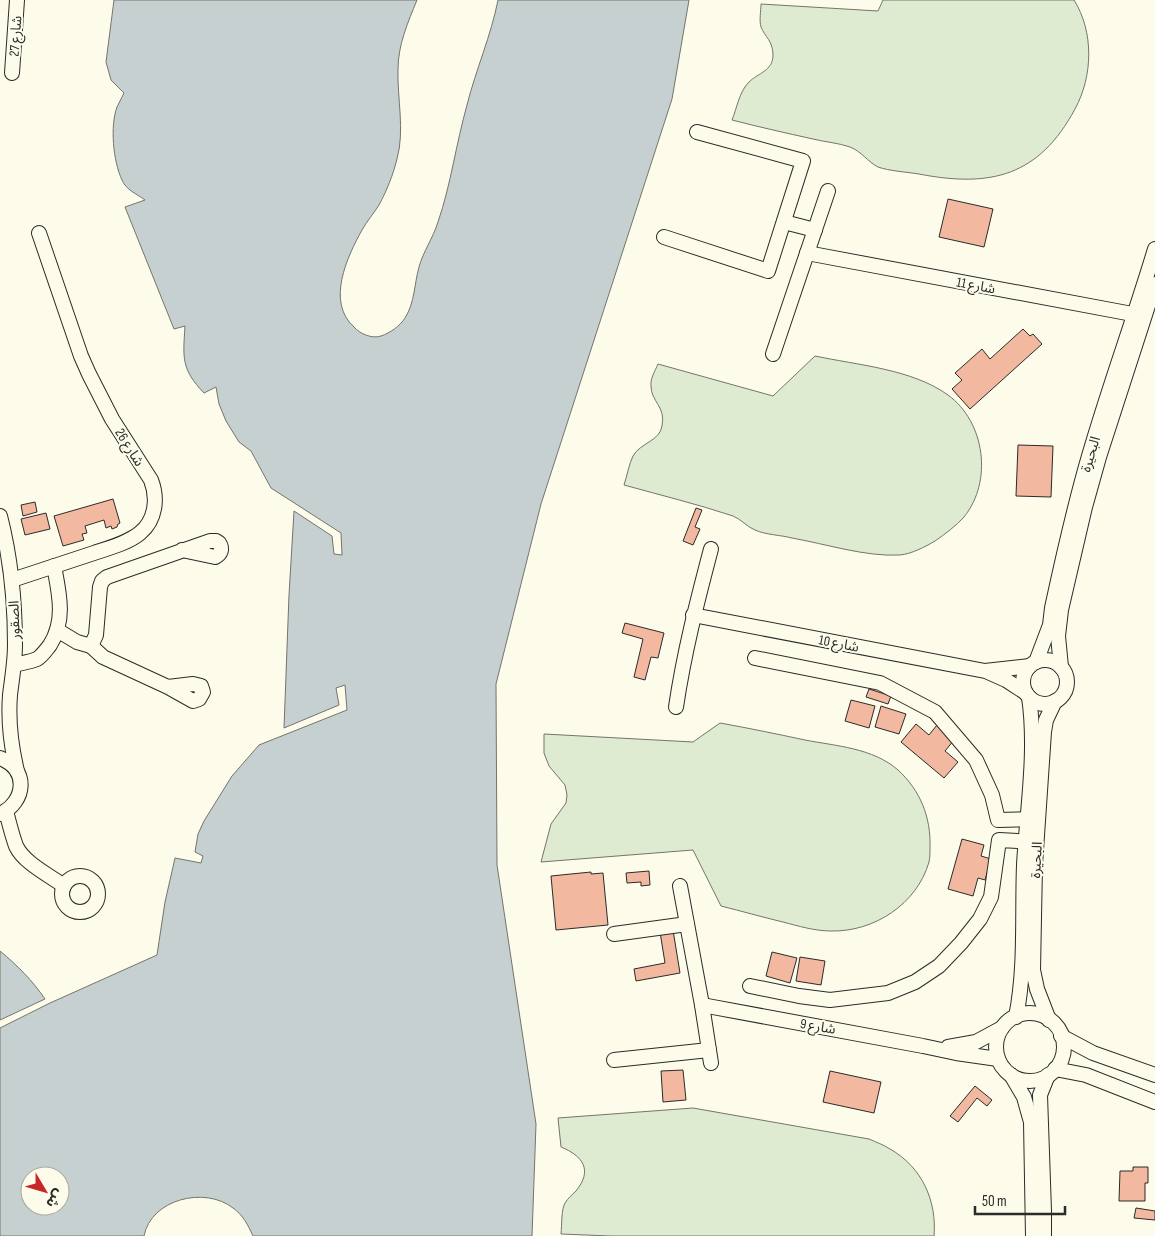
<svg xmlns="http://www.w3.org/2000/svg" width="1155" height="1236" viewBox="0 0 1155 1236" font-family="'Sofia Sans Condensed','Noto Sans Arabic',sans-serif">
<rect width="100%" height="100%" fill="#fdfbea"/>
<g fill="#deebd1" stroke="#74746e">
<path d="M 883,0 L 1074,0 C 1094,32 1093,76 1075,109 C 1039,176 991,188 919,174 C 907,172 889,171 878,167 C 868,162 861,151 850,147 C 839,143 825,142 813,139 C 786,133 759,127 732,120 C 737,108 739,92 749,82 C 758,73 773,71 773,55 C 773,41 765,37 761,27 C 759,21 761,10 761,4 L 878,11 Z"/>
<path d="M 815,356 C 857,365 912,369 948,395 C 985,422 993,481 964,517 C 956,526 945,534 935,541 C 925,547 911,554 900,555 C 866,557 826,544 792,538 C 781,535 766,535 755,530 C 747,527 741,519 733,516 C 697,504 660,495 624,485 C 627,476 629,464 633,456 C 640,443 660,441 662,426 C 666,406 651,402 651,386 C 650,379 655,371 658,364 L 773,396 Z"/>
<path d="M 720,723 C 748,728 777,734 805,740 C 836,746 873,748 898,770 C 920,790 931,817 930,847 C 930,852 930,858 929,862 C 917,904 874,932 831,931 C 815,931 798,926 783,922 C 762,917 741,911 721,906 L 693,850 L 541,862 L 551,824 L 566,803 L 567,795 L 565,785 L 549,766 L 544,753 L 544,734 L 693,742 Z"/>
<path d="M 693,1108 L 869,1139 C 876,1142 884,1145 890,1149 C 922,1167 937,1201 934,1236 L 611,1236 L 561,1234 C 562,1225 561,1210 565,1203 C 568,1198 572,1195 576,1191 C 593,1170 583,1156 561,1147 L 558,1118 Z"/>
</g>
<g fill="#c7d0d0" stroke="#74746e" fill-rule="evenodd">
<path d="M 114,0 L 417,0 C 408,22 398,45 398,69 C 397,98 405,130 397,159 C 393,175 387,190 379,205 C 374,213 367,221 362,230 C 347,257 326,302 354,327 C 360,334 372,339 381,336 C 390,333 400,326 405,318 C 415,302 414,285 419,267 C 423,252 433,238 438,222 C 451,184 456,144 467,105 C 476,69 491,36 498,0 L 689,0 L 672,99 L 541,504 L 496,684 L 497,865 L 536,1124 L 532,1236 L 253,1236 C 248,1225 243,1215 233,1208 C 205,1186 151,1199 144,1236 L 0,1236 L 0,1028 L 50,1003 L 157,955 L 165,902 L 175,858 L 201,863 L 203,856 L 195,852 L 198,834 L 204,821 L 232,776 L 259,745 L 347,710 L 345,685 L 336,688 L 339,705 L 284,728 L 289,595 L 294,511 L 332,536 L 334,554 L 342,555 L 341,533 L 271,488 L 251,451 L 239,442 L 226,421 L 219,404 L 216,387 L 204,393 C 181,369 183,358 185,326 L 174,329 L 125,207 L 145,200 C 137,194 126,190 122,180 C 113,161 110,126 117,107 C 119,102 122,98 124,93 L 111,80 L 106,62 ZM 30,1176 L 60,1176 L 60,1206 L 30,1206 Z"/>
<path d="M 0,951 C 18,966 32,980 45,999 L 0,1020 Z"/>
</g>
<g fill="#f2b8a0" stroke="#2b2b2b">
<path d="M 948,199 L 993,209 L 984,247 L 939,237 Z"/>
<path d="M 1023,329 L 1030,336 L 1033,334 L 1042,344 L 970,409 L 952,389 L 962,380 L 955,373 L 982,349 L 990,359 Z"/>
<path d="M 1018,445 L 1053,446 L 1051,497 L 1016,496 Z"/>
<path d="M 113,499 L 120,523 L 118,524 L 117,527 L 112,529 L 111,526 L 106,528 L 104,520 L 85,526 L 87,533 L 82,534 L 84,540 L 63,546 L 54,516 Z"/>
<path d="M 35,502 L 37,512 L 23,516 L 21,505 Z"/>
<path d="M 696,508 L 702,510 L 695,527 L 700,529 L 693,545 L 683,541 Z"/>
<path d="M 46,513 L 50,529 L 25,535 L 21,519 Z"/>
<path d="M 625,623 L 664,633 L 658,658 L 651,657 L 645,680 L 634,677 L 643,639 L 622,633 Z"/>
<path d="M 869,689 L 891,696 L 888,704 L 866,697 Z"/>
<path d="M 851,700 L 875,706 L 869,728 L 845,721 Z"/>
<path d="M 881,706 L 906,714 L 899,734 L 875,727 Z"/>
<path d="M 916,724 L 929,735 L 937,725 L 954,740 L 945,751 L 958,762 L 944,778 L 901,742 Z"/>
<path d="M 962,839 L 984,845 L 981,856 L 991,859 L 985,880 L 978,878 L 973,896 L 948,889 Z"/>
<path d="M 649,871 L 650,885 L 641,886 L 641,882 L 627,883 L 626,873 Z"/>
<path d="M 591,872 L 591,874 L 603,873 L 608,925 L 556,930 L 551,876 Z"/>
<path d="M 673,930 L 680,973 L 636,981 L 634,969 L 665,963 L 660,932 Z"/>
<path d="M 772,952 L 797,958 L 790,983 L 766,976 Z"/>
<path d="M 800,957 L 825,961 L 821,985 L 796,981 Z"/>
<path d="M 683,1070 L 686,1100 L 663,1102 L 661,1071 Z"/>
<path d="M 830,1071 L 881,1082 L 874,1113 L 823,1102 Z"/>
<path d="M 975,1086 L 992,1100 L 987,1106 L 977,1098 L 958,1122 L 950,1116 Z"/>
<path d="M 1133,1167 L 1148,1167 L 1148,1183 L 1145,1183 L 1145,1201 L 1119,1201 L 1120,1171 L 1133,1171 Z"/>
<path d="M 1136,1208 L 1155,1211 L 1155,1220 L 1134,1218 Z"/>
</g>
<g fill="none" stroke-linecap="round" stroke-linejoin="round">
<defs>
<g id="minor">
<path d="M 12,73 L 17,0"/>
<path d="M 784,222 L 815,230"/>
<path d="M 664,237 L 768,271 L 803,161 L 697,132"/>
<path d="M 807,253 L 1143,316"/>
<path d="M 773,354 L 828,191"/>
<path d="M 0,516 C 11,559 15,602 15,645 C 15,662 12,678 10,695 C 8,721 11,746 17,771"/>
<path d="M 12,580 C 39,571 66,562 94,553 C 109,548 128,543 140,533 C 156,520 158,498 151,480 L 112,419 L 89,374 L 81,356 L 39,233"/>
<path d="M 693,615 L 985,671 L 1030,666"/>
<path d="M 57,630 L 77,642 L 91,646 L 96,635 L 100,587 L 102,581 L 107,577 L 210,541 L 216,541 L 219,543 C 223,549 221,554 215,557 L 182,550"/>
<path d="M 91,646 L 103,657 L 168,687 L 193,701 L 199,699 L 203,692 L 201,686 L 193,684 L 168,687"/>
<path d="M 755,658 L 880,683 L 935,712 L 976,760 L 992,795 L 998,820 L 1038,819"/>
<circle cx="1045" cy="682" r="22"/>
<path d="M 1036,662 L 1050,625 L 1052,608 C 1063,557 1074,507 1089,456 C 1109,387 1134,319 1155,249"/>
<path d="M 14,665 C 21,663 30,662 37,659 C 42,656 46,650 50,645 C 66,620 59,593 54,566"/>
<path d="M 1061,667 L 1058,636 L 1061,610 L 1085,507 L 1099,457 L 1155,284"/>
<path d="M 988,672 L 1006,680 L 1026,693"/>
<path d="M 676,707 C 684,653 697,602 711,549"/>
<path d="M 0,758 C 29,769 26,802 0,814"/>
<path d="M 6,811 C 9,823 12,835 16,846 C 24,863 49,875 64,886"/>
<circle cx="80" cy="894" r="18"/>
<path d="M 680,886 L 702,1005 L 711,1063"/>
<path d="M 614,934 L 687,924"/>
<path d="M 750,986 L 799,996 L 830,1000 L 888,993 L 915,982 L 939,966 L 961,943 L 980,919 L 991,897 L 999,840 L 1036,842"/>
<path d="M 702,1005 L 923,1046 L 956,1053 L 998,1059"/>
<circle cx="1030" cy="1047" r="34"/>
<path d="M 1016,1017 C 1026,967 1022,915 1024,865 C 1027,809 1037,752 1029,697"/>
<path d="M 1049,1020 L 1037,989 L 1033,970 L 1035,865 L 1044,732 L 1046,720 L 1055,701"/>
<path d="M 1061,1036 L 1093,1053 L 1155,1075"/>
<path d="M 948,1047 L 976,1042 L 1002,1028"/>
<path d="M 614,1060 L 709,1050"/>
<path d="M 1055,1069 L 1086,1075 L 1155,1102"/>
<path d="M 1011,1075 L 1024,1097 L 1031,1122 L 1033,1236"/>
<path d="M 1044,1236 L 1044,1211 L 1040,1095 L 1048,1075"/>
</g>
</defs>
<use href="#minor" stroke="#2b2b2b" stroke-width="16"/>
<use href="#minor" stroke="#fdfbea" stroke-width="14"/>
</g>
<g text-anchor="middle" stroke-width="4" stroke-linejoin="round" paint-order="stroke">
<g font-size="14" fill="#2b2b2b" stroke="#fdfbea">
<text transform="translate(15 36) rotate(-86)" y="5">شارع 27</text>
<text transform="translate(976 285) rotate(11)" y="5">شارع 11</text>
<text transform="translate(130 447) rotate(58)" y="5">شارع 26</text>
<text transform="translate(1090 454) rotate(-73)" y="5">البحيرة</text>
<text transform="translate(14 620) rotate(-92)" y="5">الصقور</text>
<text transform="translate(839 643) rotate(11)" y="5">شارع 10</text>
<text transform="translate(1036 860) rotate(-87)" y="5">البحيرة</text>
<text transform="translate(818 1026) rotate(10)" y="5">شارع 9</text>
</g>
</g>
<g transform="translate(45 1191) rotate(128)"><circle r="24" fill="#fdfbea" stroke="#a9a89e"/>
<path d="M0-4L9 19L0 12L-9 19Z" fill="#c62828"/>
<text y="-8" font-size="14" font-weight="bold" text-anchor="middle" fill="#2b2b2b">ش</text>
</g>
<path d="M975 1206v8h90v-8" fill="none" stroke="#2b2b2b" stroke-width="2.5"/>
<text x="982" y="1206" font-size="15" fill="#2b2b2b" stroke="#fdfbea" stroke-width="4" paint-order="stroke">50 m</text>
</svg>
